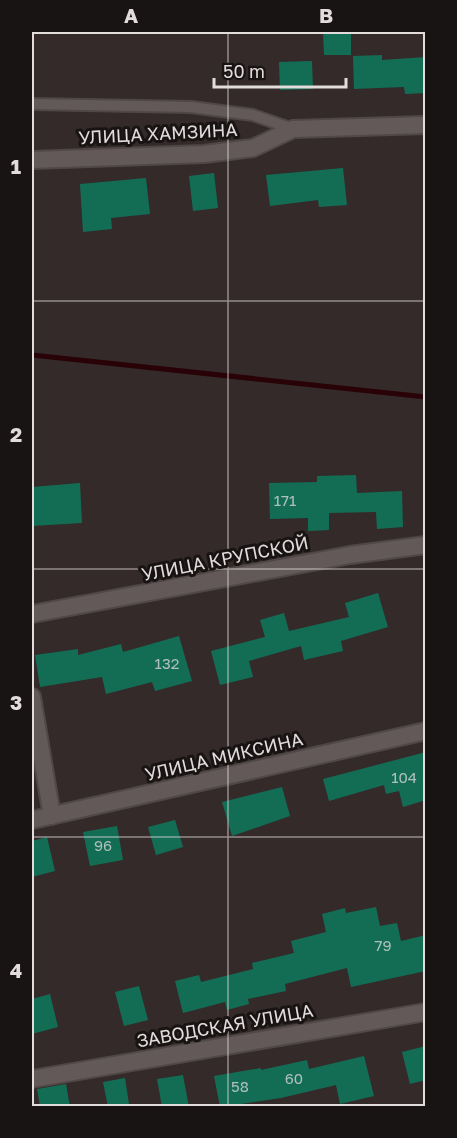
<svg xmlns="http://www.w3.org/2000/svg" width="457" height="1138" viewBox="0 0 457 1138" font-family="'Golos Text',sans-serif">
<rect width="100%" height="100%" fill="#342a2a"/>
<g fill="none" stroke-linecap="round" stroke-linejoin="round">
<path stroke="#290207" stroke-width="5" d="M 32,355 L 426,397"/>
</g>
<g fill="#136d55">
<path d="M 323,32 L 351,32 L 351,55 L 324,55 Z"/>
<path d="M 382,55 L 382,60 L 426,57 L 426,93 L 405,94 L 404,87 L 354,89 L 353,56 Z"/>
<path d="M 312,61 L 313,89 L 280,90 L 279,62 Z"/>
<path d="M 343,168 L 347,205 L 319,207 L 318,200 L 270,206 L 266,175 Z"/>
<path d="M 214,173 L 218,208 L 193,211 L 189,176 Z"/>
<path d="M 146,178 L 150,214 L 111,218 L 112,229 L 83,232 L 80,184 Z"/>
<path d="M 356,475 L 357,493 L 402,491 L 403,527 L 377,529 L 376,512 L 329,513 L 329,530 L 308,531 L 308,518 L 270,519 L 269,483 L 317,482 L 317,476 Z"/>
<path d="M 80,483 L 82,523 L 32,526 L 32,487 Z"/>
<path d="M 378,593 L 388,627 L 341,641 L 343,651 L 304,660 L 301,646 L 249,661 L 253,677 L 220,685 L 211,651 L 265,637 L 260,620 L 284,613 L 289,631 L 349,617 L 345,603 Z"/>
<path d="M 179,636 L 192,681 L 155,691 L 152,682 L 106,694 L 102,677 L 40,687 L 35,655 L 78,649 L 78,655 L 121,644 L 123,652 Z"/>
<path d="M 426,752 L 426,800 L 403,807 L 399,791 L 386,794 L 384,785 L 329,801 L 323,779 Z"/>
<path d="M 282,787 L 290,816 L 232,836 L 222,802 Z"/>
<path d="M 175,820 L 183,847 L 156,855 L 148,827 Z"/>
<path d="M 117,826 L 123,860 L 90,866 L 83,832 Z"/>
<path d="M 47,837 L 55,871 L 32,877 L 32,841 Z"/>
<path d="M 376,907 L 380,926 L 397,923 L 401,941 L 426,935 L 426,971 L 351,987 L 347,968 L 285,984 L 286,991 L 248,999 L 249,1004 L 227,1010 L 225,1002 L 183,1013 L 175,981 L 199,975 L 201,982 L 253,969 L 252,963 L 294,953 L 291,941 L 326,932 L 322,914 L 345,908 L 346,913 Z"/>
<path d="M 139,986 L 148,1020 L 124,1026 L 115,992 Z"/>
<path d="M 50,994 L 58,1027 L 32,1034 L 32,999 Z"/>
<path d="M 426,1046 L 426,1080 L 410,1084 L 402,1052 Z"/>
<path d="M 364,1056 L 374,1096 L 340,1104 L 336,1085 L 281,1098 L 220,1107 L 214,1076 L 261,1068 L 261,1070 L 307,1060 L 309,1069 Z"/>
<path d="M 183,1075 L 189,1107 L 162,1107 L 157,1079 Z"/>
<path d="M 125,1078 L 129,1104 L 108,1107 L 103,1082 Z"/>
<path d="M 66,1084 L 70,1107 L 40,1107 L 37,1089 Z"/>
</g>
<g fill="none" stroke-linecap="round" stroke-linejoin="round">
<defs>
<path id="service" d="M 32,104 L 191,107 L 253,115 L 293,129"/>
<g id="minor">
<path d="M 32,160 L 204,154 L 253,148 L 293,129 L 426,125"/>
<path d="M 32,614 L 350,555 L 426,545"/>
<path d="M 32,697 L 52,816"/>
<path d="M 32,820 L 426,731"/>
<path d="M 32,1079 L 426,1012"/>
</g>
</defs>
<use href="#service" stroke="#504747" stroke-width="14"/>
<use href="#minor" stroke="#504747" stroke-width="20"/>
<use href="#service" stroke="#645959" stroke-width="10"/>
<use href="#minor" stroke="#645959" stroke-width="16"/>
</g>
<path fill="none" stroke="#e3dcdc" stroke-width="1.5" stroke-opacity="0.55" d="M 228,32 L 228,1106M 32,301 L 426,301M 32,569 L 426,569M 32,837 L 426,837"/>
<g text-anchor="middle" stroke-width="6" stroke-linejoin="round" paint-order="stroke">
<g font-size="15" fill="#afc0ba">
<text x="285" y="506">171</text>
<text x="167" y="669">132</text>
<text x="404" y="783">104</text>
<text x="103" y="851">96</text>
<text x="383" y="951">79</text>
<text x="294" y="1084">60</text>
<text x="240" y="1092">58</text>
</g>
<g font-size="18" fill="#e3dcdc" stroke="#191414">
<text transform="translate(158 134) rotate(-3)" y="6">УЛИЦА ХАМЗИНА</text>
<text transform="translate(225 559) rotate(-11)" y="6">УЛИЦА КРУПСКОЙ</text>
<text transform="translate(224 757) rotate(-13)" y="6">УЛИЦА МИКСИНА</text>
<text transform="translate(225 1026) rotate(-10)" y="6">ЗАВОДСКАЯ УЛИЦА</text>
</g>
</g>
<rect width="457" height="1138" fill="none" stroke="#191414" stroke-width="66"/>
<path d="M214 78v9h132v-9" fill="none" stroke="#e3dcdc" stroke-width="3"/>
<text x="223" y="78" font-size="18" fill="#e3dcdc" stroke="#191414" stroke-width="4.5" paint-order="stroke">50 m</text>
<rect x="33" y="33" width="391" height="1072" fill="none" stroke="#e3dcdc" stroke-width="2"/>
<g font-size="20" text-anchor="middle" font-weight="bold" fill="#e3dcdc">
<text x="131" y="23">A</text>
<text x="326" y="23">B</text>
<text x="16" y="174">1</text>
<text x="16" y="442">2</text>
<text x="16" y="710">3</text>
<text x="16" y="978">4</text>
</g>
</svg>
